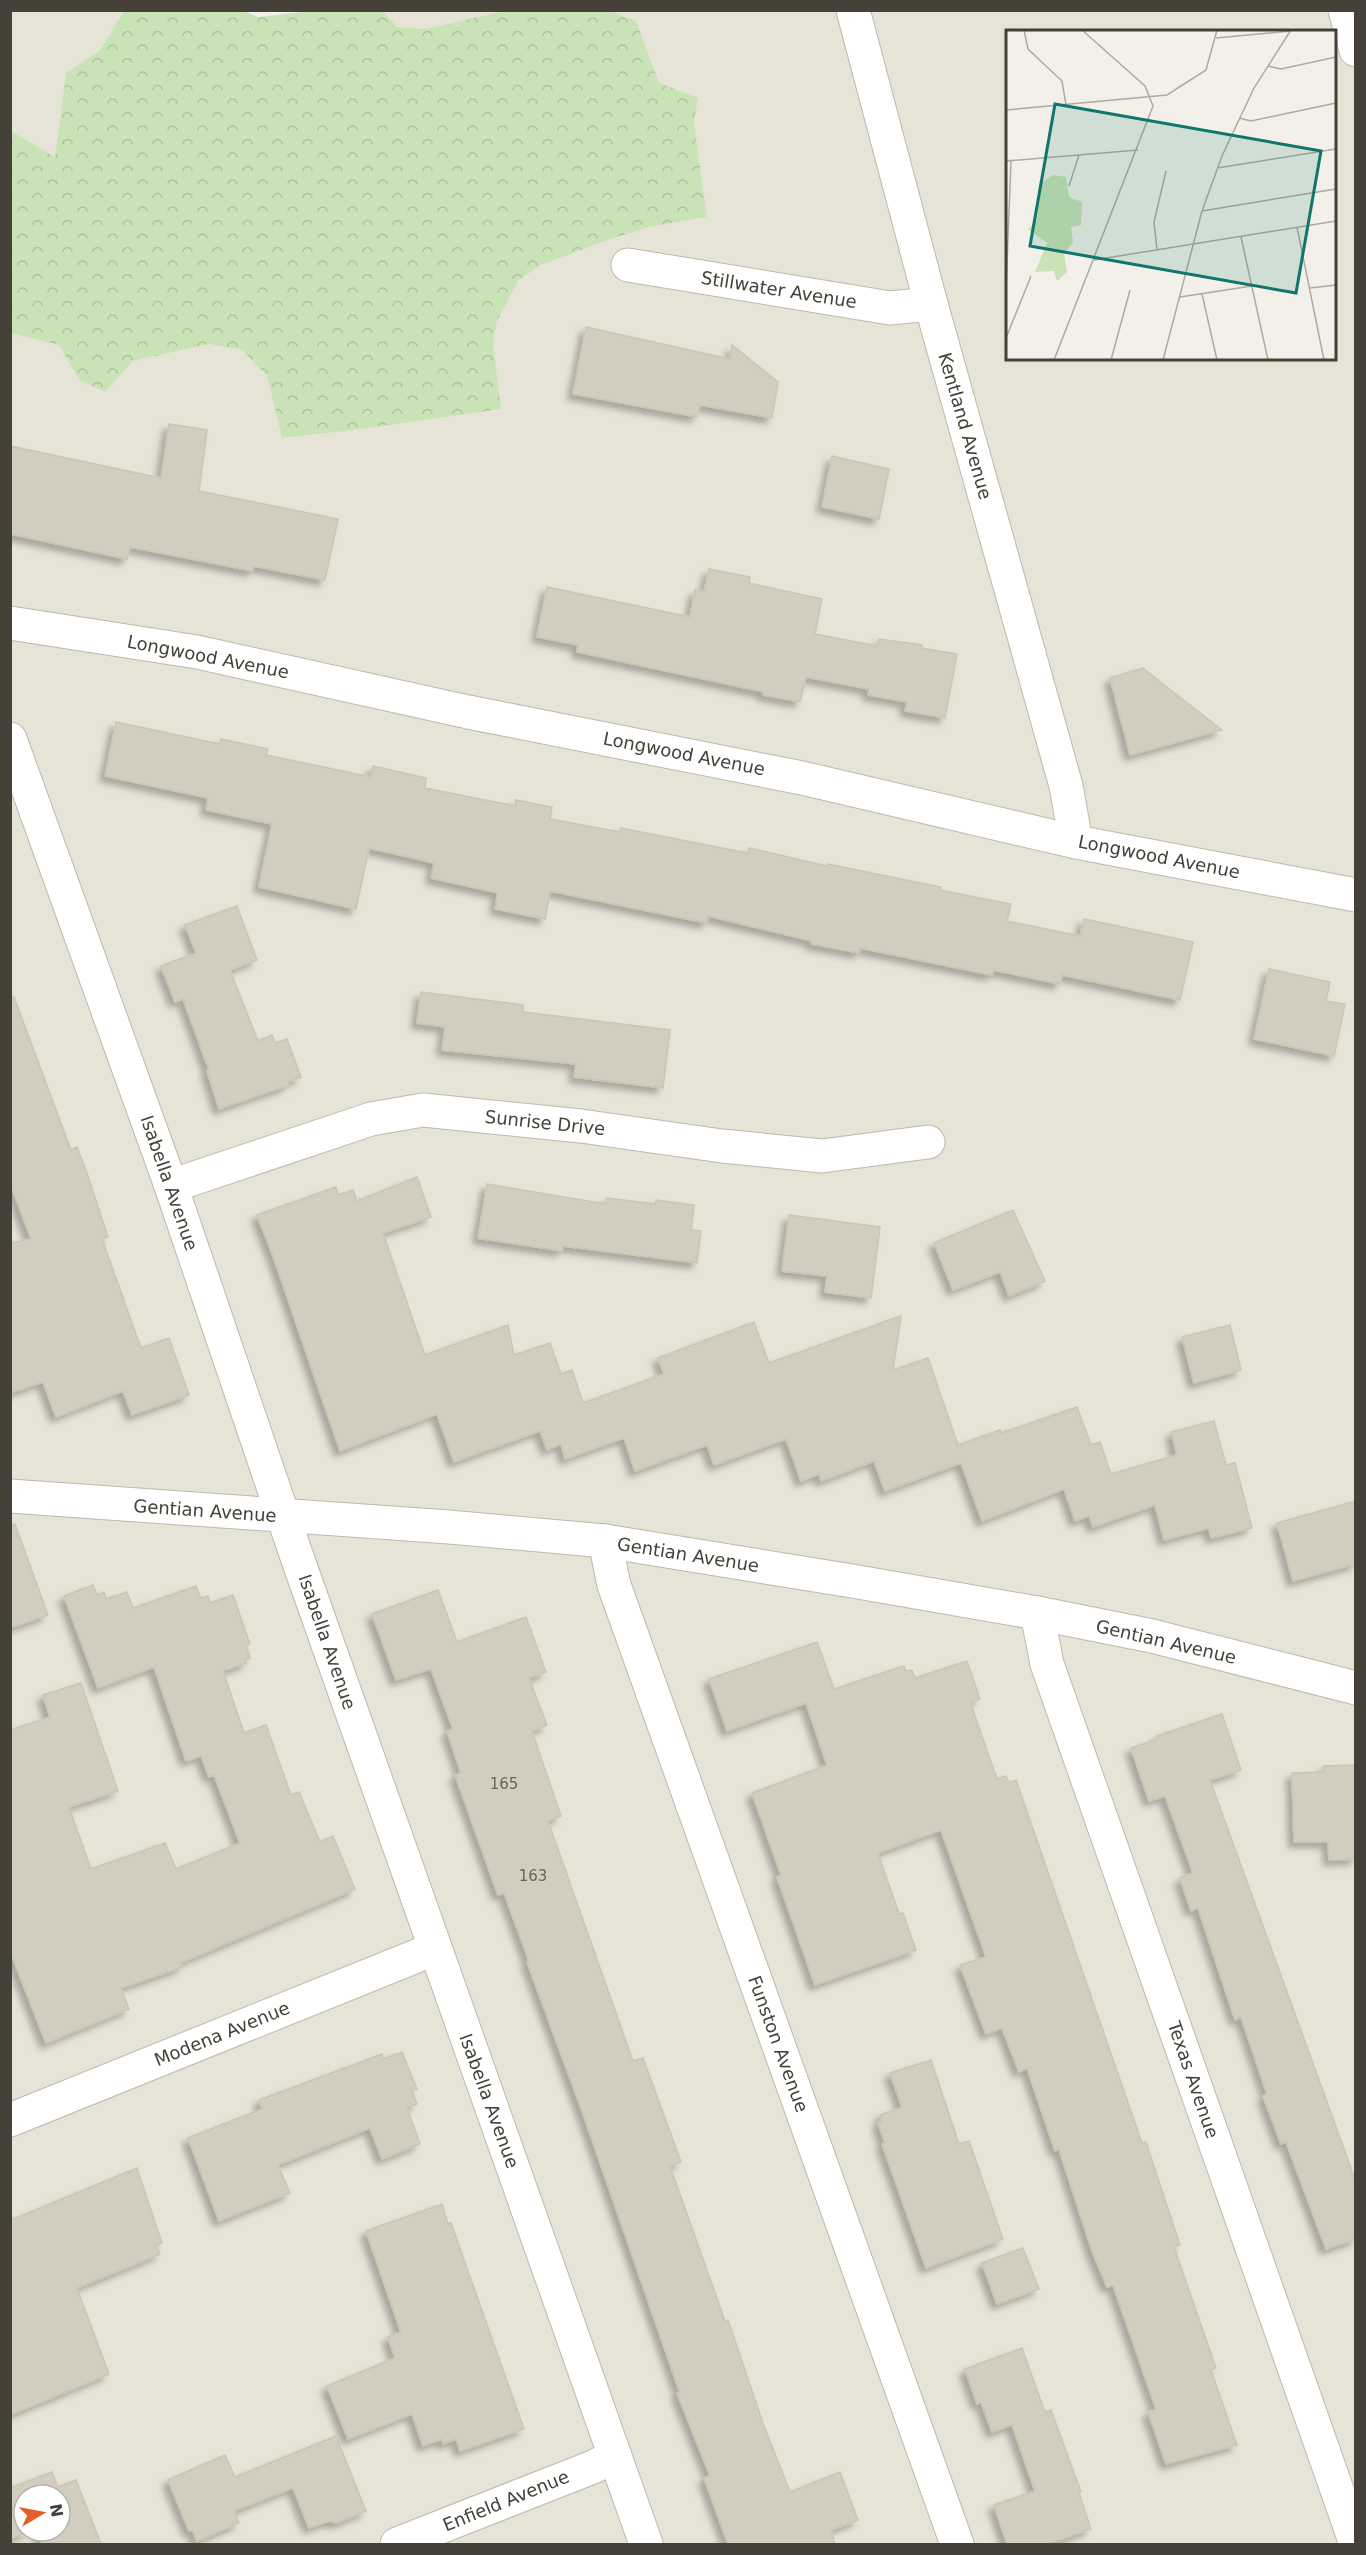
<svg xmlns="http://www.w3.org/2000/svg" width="1366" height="2555" viewBox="0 0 1366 2555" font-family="'DejaVu Sans',sans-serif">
<defs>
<pattern id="forest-crowns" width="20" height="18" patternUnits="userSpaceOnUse" patternTransform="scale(1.5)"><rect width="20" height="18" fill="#c9e2b6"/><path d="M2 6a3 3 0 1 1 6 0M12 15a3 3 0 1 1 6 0" fill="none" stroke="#aec39d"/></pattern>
<filter id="shadow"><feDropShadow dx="-5.5" dy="5.5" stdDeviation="3" flood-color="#0004"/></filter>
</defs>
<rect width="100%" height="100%" fill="#f2f0e9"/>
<g fill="#e6e3d7" fill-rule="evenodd">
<path d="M 11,11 L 124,11 L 100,50 L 66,73 L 55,158 L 11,131 Z"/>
<path d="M 383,11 L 510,11 L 425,29 L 397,27 Z"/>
<path d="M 611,11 L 1355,11 L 1355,2544 L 11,2544 L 11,333 L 59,345 L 79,380 L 105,392 L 133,361 L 209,344 L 242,350 L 267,376 L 282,438 L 500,409 L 493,344 L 497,321 L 519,280 L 541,265 L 605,241 L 649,227 L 707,217 L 694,123 L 698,98 L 659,84 L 636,21 ZM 1008,32 L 1334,32 L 1334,358 L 1008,358 ZM 24,2495 L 60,2495 L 60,2531 L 24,2531 Z"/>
</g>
<path fill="url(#forest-crowns)" d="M 244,11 L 258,17 L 319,10 L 383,11 L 397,27 L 425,29 L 510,10 L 611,11 L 636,21 L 659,83 L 698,98 L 694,123 L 707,217 L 649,227 L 605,241 L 541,265 L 519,280 L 497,321 L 493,344 L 501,409 L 361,429 L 282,438 L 267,376 L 242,350 L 209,344 L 133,361 L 105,392 L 79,380 L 59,345 L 11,333 L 11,131 L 55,157 L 66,73 L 100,50 L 124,11 Z"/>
<g fill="#d3cdbf" stroke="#cdc5b3" stroke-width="1.5" filter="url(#shadow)">
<path d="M 586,327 L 730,359 L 732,345 L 778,382 L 772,418 L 700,405 L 697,417 L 573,394 Z"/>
<path d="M 169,424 L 207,430 L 199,491 L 338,519 L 325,580 L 254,566 L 252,571 L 130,547 L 127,559 L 10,534 L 10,446 L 161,478 Z"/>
<path d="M 832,456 L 889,469 L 879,519 L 822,507 Z"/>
<path d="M 709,569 L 750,577 L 749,583 L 822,599 L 815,634 L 877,646 L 879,639 L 922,645 L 922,648 L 957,654 L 945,718 L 905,711 L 907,702 L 868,695 L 869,689 L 806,677 L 800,702 L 763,695 L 764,692 L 577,652 L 578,645 L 537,637 L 547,587 L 690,617 L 695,590 L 704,592 Z"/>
<path d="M 1143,668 L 1172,691 L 1222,730 L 1130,755 L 1110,678 Z"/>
<path d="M 116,722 L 220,744 L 221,739 L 268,749 L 266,755 L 371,777 L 373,766 L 426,778 L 425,788 L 515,806 L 516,800 L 552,807 L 550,819 L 620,832 L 621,828 L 748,853 L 749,848 L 827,866 L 828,864 L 941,887 L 940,890 L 1011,904 L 1007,921 L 1080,936 L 1084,919 L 1193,942 L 1180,1000 L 1062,975 L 1060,984 L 993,970 L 992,975 L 860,948 L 859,953 L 811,944 L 812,941 L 708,916 L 707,923 L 550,891 L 545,919 L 495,909 L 498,893 L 431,878 L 434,863 L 369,848 L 356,909 L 259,887 L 272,824 L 206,810 L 208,798 L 105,776 Z"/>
<path d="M 237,906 L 257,960 L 230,970 L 258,1041 L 272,1035 L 275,1043 L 287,1039 L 301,1077 L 288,1082 L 289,1085 L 219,1109 L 207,1071 L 209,1070 L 183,999 L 175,1002 L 161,966 L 196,953 L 185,925 Z"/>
<path d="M 1269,969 L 1330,982 L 1326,1001 L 1345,1004 L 1334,1056 L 1254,1039 Z"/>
<path d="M 421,992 L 523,1005 L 523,1012 L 670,1030 L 663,1088 L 574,1077 L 576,1064 L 442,1050 L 445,1027 L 417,1023 Z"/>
<path d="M 14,997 L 71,1150 L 77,1147 L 87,1173 L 108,1237 L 102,1239 L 141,1348 L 169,1338 L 189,1395 L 132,1415 L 123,1391 L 56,1417 L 43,1382 L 10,1393 L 10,1243 L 31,1239 L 10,1183 L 10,998 Z"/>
<path d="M 417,1177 L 431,1217 L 383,1233 L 425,1355 L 508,1325 L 514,1355 L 550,1343 L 561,1374 L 572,1370 L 583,1403 L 664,1374 L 658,1358 L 754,1322 L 769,1363 L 901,1316 L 893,1370 L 928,1358 L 958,1445 L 1000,1430 L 1001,1433 L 1077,1407 L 1091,1445 L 1100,1442 L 1111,1474 L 1177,1455 L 1171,1432 L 1214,1421 L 1226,1465 L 1235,1463 L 1252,1528 L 1211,1538 L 1209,1528 L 1164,1540 L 1155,1505 L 1093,1527 L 1089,1516 L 1075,1521 L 1064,1489 L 982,1521 L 961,1463 L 885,1491 L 874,1461 L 821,1481 L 819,1474 L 801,1481 L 786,1439 L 714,1465 L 707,1445 L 635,1471 L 624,1438 L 565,1459 L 561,1444 L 547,1450 L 540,1431 L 454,1462 L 437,1414 L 340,1451 L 273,1256 L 257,1215 L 336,1187 L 338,1195 L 353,1190 L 357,1201 Z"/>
<path d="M 487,1184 L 606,1204 L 607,1198 L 656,1204 L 656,1200 L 694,1205 L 691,1230 L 701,1231 L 697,1263 L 563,1246 L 562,1251 L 478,1238 Z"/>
<path d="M 1013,1210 L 1045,1281 L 1009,1296 L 1000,1272 L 953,1290 L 934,1243 Z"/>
<path d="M 789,1215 L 880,1227 L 871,1298 L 825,1292 L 827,1276 L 782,1271 Z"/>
<path d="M 1230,1325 L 1241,1370 L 1194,1383 L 1182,1337 Z"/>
<path d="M 1356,1501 L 1356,1564 L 1293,1581 L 1277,1523 Z"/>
<path d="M 15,1524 L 48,1615 L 10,1628 L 10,1525 Z"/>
<path d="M 93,1585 L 97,1595 L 104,1592 L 106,1599 L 127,1592 L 133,1608 L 196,1586 L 201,1598 L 208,1596 L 210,1603 L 233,1595 L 250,1644 L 246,1645 L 250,1658 L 245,1660 L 246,1663 L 223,1671 L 244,1733 L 266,1725 L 291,1795 L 299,1792 L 320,1842 L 333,1836 L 355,1889 L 180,1963 L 182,1967 L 121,1988 L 129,2009 L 46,2043 L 10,1951 L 10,1730 L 50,1717 L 43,1695 L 81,1683 L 118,1791 L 69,1807 L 91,1869 L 165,1843 L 176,1869 L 240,1843 L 214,1775 L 209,1777 L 201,1756 L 186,1761 L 154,1667 L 98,1688 L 64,1596 Z"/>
<path d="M 438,1590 L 457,1642 L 526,1617 L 546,1672 L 529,1678 L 547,1725 L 532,1731 L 561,1816 L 548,1821 L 633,2061 L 643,2058 L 681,2162 L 670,2166 L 725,2321 L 728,2320 L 764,2426 L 790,2492 L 840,2472 L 858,2520 L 831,2530 L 835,2544 L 728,2544 L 704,2478 L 710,2476 L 677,2393 L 680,2393 L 582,2111 L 527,1962 L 529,1961 L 504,1893 L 498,1895 L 455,1775 L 461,1773 L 447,1731 L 453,1729 L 431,1669 L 396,1680 L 372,1614 Z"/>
<path d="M 817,1642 L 834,1689 L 904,1666 L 906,1671 L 912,1670 L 915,1678 L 967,1661 L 980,1699 L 970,1702 L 997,1779 L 1006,1776 L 1009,1783 L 1016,1780 L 1142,2143 L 1146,2142 L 1180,2245 L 1174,2247 L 1216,2368 L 1211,2370 L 1237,2445 L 1166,2464 L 1148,2412 L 1156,2409 L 1113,2285 L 1107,2287 L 1092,2251 L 1059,2149 L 1055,2151 L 1027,2068 L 1019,2072 L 1002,2028 L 986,2034 L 960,1965 L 986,1957 L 941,1830 L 878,1853 L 899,1914 L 903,1913 L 916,1950 L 815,1985 L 777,1877 L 781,1875 L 752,1793 L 827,1765 L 806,1703 L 727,1731 L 709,1679 Z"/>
<path d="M 1222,1714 L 1241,1770 L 1210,1780 L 1356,2182 L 1356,2239 L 1326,2249 L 1286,2142 L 1281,2144 L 1263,2096 L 1267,2094 L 1241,2017 L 1235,2020 L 1198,1908 L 1191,1911 L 1180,1878 L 1193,1873 L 1165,1796 L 1149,1801 L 1131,1748 L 1158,1739 L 1157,1736 Z"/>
<path d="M 1356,1765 L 1356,1859 L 1329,1860 L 1328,1842 L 1294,1842 L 1292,1773 L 1324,1772 L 1323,1766 Z"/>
<path d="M 402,2052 L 417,2089 L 412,2091 L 417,2104 L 407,2108 L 420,2144 L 382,2159 L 370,2128 L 278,2165 L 290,2193 L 219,2221 L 188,2138 L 262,2109 L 259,2100 L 382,2054 L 383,2059 Z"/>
<path d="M 931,2060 L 959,2144 L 969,2141 L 1003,2239 L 926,2268 L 882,2144 L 885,2143 L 878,2123 L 882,2122 L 880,2115 L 902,2107 L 890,2073 Z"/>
<path d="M 137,2168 L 162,2243 L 156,2245 L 160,2254 L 77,2288 L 109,2374 L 10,2415 L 11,2220 Z"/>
<path d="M 442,2204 L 448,2224 L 451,2223 L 524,2429 L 460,2451 L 456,2439 L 443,2444 L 442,2439 L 423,2446 L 412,2414 L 348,2439 L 327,2386 L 395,2358 L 388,2337 L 401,2332 L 366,2231 Z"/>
<path d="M 1023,2248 L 1039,2289 L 997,2304 L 982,2263 Z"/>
<path d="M 1022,2348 L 1045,2412 L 1051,2410 L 1081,2492 L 1079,2493 L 1091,2529 L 1047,2544 L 1007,2544 L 994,2505 L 1035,2491 L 1012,2425 L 992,2432 L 981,2402 L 977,2404 L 965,2369 Z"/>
<path d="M 336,2436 L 366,2511 L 337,2523 L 329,2521 L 309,2528 L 293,2488 L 234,2511 L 239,2523 L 197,2541 L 192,2530 L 189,2531 L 168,2480 L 225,2455 L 235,2477 Z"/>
<path d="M 52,2472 L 58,2487 L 76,2480 L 101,2544 L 42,2544 L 37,2531 L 60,2531 L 60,2495 L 24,2495 L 24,2531 L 32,2531 L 10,2539 L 10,2488 Z"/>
</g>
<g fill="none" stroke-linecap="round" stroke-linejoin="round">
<defs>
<g id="minor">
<path d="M 853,10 L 931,304 L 1066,786 L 1076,842"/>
<path d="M 1345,10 L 1356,50"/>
<path d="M 628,265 L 890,308 L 931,304"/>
<path d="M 10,623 L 197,652 L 468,712 L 802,778 L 1076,842 L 1356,895"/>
<path d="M 10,739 L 171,1186 L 297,1557 L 646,2544"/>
<path d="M 171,1186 L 371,1119 L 423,1110 L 581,1126 L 722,1146 L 822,1156 L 928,1142"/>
<path d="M 605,1541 L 614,1585 L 957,2544"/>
<path d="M 1037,1613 L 1047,1664 L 1356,2544"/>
<path d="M 10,2120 L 434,1949"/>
<path d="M 397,2544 L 593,2467 L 615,2456"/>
</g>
<path id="tertiary" d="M 10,1496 L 449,1527 L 605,1541 L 852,1581 L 1037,1613 L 1152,1636 L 1356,1688"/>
</defs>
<use href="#minor" stroke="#bdb9ac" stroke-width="35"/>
<use href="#tertiary" stroke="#bdb9ac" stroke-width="35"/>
<use href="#minor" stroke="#fff" stroke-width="33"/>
<use href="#tertiary" stroke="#fff" stroke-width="33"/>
</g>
<g text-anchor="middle" stroke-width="5" stroke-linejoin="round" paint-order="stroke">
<g font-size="15" fill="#68645a">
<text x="504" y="1789">165</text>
<text x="533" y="1881">163</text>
</g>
<g font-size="18" fill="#454138" stroke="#fff">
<text transform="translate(779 290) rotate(9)" y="6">Stillwater Avenue</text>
<text transform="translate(965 426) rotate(74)" y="6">Kentland Avenue</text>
<text transform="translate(208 657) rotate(11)" y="6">Longwood Avenue</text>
<text transform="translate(684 754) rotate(11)" y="6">Longwood Avenue</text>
<text transform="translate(1159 857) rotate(11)" y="6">Longwood Avenue</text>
<text transform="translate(545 1123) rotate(6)" y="6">Sunrise Drive</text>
<text transform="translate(169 1183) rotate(71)" y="6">Isabella Avenue</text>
<text transform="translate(205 1511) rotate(4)" y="6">Gentian Avenue</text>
<text transform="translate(688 1555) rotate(9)" y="6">Gentian Avenue</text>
<text transform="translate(327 1642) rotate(71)" y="6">Isabella Avenue</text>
<text transform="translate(1166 1642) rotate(13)" y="6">Gentian Avenue</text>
<text transform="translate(222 2034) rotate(-22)" y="6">Modena Avenue</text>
<text transform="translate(778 2044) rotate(70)" y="6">Funston Avenue</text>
<text transform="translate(1193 2080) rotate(71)" y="6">Texas Avenue</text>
<text transform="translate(489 2101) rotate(70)" y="6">Isabella Avenue</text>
<text transform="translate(506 2501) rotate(-22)" y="6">Enfield Avenue</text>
</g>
</g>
<g transform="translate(1006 30)">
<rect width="330" height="330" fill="#f2f0e9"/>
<path d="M 47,145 L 60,147 L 63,167 L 76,172 L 75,195 L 65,197 L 67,212 L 58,224 L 61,242 L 51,251 L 48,241 L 29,242 L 41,213 L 22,199 L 31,190 L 34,154 Z" fill="#c9e2b6"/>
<path fill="none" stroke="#adaaa2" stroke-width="1.5" d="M 18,0 L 22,19 L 56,51 L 60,75M 210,8 L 285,1M 262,36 L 275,39 L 330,27M 0,80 L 161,65 L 200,40 L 211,0M 233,88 L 245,91 L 330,73M 0,131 L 132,120M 211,138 L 330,119M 63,156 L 73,125M 196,181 L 330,159M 291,197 L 318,330M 235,207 L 262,330M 151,220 L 148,192 L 160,141M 88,230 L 330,191M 304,258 L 330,255M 0,259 L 5,131M 196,264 L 211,330M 174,267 L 246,256M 0,308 L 25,246M 48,330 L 147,76 L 139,56 L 76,0M 105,330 L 124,260M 157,330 L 196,181 L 216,126 L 248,58 L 285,0"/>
<path fill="#0f766e" fill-opacity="0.15" stroke="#0f766e" stroke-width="3" d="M 49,74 L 315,121 L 290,263 L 24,216 Z"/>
<rect width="330" height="330" fill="none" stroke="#454138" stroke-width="3"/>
</g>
<rect width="1366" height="2555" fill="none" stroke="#454138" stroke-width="24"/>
<g transform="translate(42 2513) rotate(80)"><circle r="28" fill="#ffffff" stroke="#b5b3af" stroke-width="1.5"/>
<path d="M0-4.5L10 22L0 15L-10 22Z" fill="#e35d2f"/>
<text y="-9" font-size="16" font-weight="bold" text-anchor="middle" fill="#454138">N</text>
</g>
</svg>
